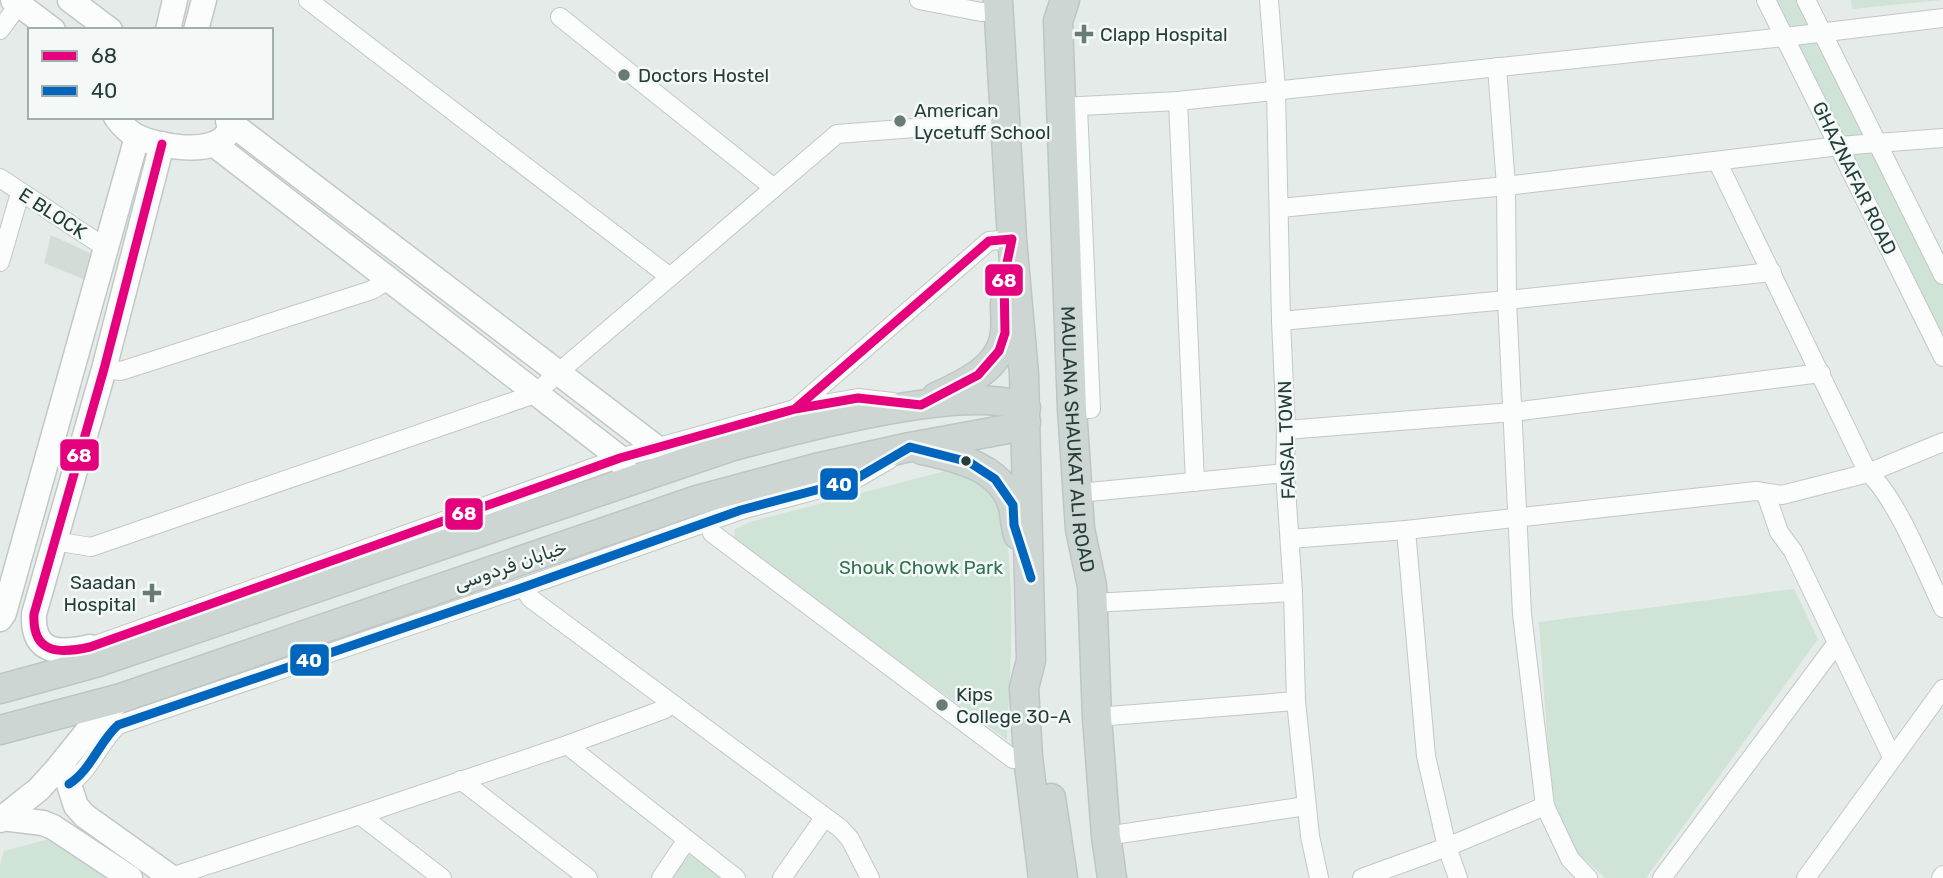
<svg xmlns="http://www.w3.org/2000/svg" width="1943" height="878" viewBox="0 0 1943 878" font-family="Rubik,Cairo,sans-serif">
<rect width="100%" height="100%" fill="#e5ebe8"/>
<path fill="#d4dcd8" d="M 51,235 L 96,256 L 88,281 L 44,263 Z"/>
<g fill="#cfe3d7">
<path d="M 1767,0 L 1803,0 L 1943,280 L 1943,357 Z"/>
<path d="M 1851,0 L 1942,0 L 1852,9 Z"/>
<path d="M 949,470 C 964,472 984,484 993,497 C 1021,538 1009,687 1007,740 L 734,540 L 735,529 L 750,522 Z"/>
<path d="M 1794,589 L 1818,639 L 1646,878 L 1605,878 L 1575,850 L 1560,819 L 1551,790 L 1539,622 Z"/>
<path d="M 53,838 L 107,878 L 0,878 L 0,865 L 4,851 Z"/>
<path d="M 688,854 L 724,878 L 671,878 Z"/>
</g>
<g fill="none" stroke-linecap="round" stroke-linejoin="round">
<defs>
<g id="street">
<path d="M 308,0 L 670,277"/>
<path d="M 919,0 L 981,12 L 999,11"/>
<path d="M 1269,0 L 1276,90 L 1281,321 L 1286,430 L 1285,473 L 1293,592 L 1296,701 L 1310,836 L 1319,878"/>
<path d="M 1766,0 L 1943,357"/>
<path d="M 1806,0 L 1943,275"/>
<path d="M 560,17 L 774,188"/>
<path d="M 0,30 L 19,4"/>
<path d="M 1497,67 L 1506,186 L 1507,300 L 1522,614 L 1545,806 L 1570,859 L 1588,878"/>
<path d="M 1178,101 L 1195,482"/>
<path d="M 1061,107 L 1178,101 L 1785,37 L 1943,18"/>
<path d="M 1717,161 L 1868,473 C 1895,494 1927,575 1943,608"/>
<path d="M 0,178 L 106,248"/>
<path d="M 1280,208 L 1506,186 L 1839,146 L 1943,138"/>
<path d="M 0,262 L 20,193"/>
<path d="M 1281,321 L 1507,300 L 1772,272"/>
<path d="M 104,369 L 121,371 L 372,290 L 388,280"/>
<path d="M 795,409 L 989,241 L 1012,239"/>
<path d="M 1072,409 L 1091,409 L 1078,107"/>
<path d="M 1286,430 L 1513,412 L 1821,373"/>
<path d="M 1079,493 L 1285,473"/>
<path d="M 1766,494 L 1779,532 L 1793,551 L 1892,757"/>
<path d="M 708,522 L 712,533 L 1013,759 L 1028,757"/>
<path d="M 1406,530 L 1426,756 L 1447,847 L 1458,878"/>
<path d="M 1290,539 L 1406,530 L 1756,491 L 1782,495 L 1868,473 L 1943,442"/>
<path d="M 54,541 L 91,547 L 535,394 L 559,372 L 837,134 L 1005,121"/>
<path d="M 524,587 L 530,598 L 840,828 L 850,839 L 870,878"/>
<path d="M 1093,603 L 1293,592"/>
<path d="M 90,647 L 620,458 L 795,409 L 858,398 L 893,402"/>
<path d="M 1097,717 L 1296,701"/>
<path d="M 567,745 L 736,878"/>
<path d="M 461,780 L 588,878"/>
<path d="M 69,784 C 91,770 99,742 118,725 L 524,587 L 741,510 L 854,480 L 890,459"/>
<path d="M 360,815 L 567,745 L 665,709 L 670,703"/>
<path d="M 1106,836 L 1306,806"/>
<path d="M 171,877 L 360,815 L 442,878"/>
<path d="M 661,878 L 686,841"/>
<path d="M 782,878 L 824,818"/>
<path d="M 1362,878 L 1447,847 L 1545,806"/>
<path d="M 1662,878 L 1836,644"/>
<path d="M 1806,878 L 1943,689"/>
<path d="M 1941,878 L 1943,875"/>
</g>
<g id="secondary">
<path d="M 13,0 L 53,30"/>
<path d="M 70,0 L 110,30"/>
<path d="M 168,30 L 175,0"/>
<path d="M 196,30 L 204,0"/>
<path d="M 116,117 C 122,125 128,132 136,136 C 157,147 213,156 227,134"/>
<path d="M 228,121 L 657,448 L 669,467"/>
<path d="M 215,145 L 620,458 L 630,481"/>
<path d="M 0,619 L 4,613 L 137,137"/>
<path d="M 90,647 C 59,654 32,654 34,614 L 104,369 L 162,144"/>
<path d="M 62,763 L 76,806 L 85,816 L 172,878"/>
<path d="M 2,818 L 43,823 L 53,827 L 130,878"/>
<path d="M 0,820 L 39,789 L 57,769 L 90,728 L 121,698"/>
</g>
<g id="primary">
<path d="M 998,0 L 1012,239 L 1024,374 L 1031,660 L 1024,688 L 1028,757 L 1043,878"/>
<path id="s1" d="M 1065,0 L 1058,21 L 1072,409 L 1080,529 L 1092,586 L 1097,717 L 1106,836 L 1112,878"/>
<path d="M 936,397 C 964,384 1002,368 1005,332 C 1006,323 1005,313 1005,304"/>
<path d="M 922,450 C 956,457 1003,467 1013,507 C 1015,516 1015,525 1018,535"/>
<path d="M 0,689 L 95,663 L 730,447 C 792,430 970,382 1026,408"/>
<path d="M 0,730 L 121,698 L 697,500 L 816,468 L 910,447 L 1008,429 L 1026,422"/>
<path d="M 1051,798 L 1063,878"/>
</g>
</defs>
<use href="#street" stroke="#c2c8c6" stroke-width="20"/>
<use href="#secondary" stroke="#c1c8c6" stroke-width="27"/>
<use href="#primary" stroke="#bdc6c4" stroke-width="31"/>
<use href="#street" stroke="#fbfcfc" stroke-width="18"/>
<use href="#secondary" stroke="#fbfcfc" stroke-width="24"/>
<use href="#primary" stroke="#ced6d4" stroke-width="28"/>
<defs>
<path id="bus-1" d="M 162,144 L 104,369 L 34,614 C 32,654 59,654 90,647 L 620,458 L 795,409 L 858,398 L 921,405 L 978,375 L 999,351 L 1005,333 L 1004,277 L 1012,239 L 989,241 L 795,409"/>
<path id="bus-2" d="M 69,784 C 91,770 99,742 118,725 L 524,587 L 741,510 L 854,480 L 910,447 L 969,462 L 995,479 L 1013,505 L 1014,525 L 1031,578"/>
</defs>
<use href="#bus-1" stroke="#f4f9f7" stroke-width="14"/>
<use href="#bus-2" stroke="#f4f9f7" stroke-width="14"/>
<use href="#bus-1" stroke="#e5007d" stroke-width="9"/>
<use href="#bus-2" stroke="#0065bd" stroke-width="9"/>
</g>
<g fill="#687b76" stroke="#f4f9f7" stroke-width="2.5">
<path d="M1080.5 23.5h7v7h7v7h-7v7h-7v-7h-7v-7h7z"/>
<circle cx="624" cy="75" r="7"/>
<circle cx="900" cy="121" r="7"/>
<path d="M148.5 582.5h7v7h7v7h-7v7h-7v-7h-7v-7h7z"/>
<circle cx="942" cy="705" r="7"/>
</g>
<circle fill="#243e39" stroke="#f4f9f7" stroke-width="2.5" cx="966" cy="461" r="6"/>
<g text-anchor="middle" stroke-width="5" stroke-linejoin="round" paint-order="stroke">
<g font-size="19" fill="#243e39" stroke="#f4f9f7" text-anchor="start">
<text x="1100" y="41">Clapp Hospital</text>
<text x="638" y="82">Doctors Hostel</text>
<text x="914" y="117">American<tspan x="914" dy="22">Lycetuff School</tspan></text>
<text x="136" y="589" text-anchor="end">Saadan<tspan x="136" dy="22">Hospital</tspan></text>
<text x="956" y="701">Kips<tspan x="956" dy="22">College 30-A</tspan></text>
</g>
<g font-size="19" fill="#243e39" stroke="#f4f9f7">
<text transform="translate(1855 178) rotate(64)" y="7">GHAZNAFAR ROAD</text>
<text transform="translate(53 213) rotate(33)" y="7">E BLOCK</text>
<text dy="7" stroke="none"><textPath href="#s1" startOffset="441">MAULANA SHAUKAT ALI ROAD</textPath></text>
<text transform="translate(1286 440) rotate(-92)" y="7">FAISAL TOWN</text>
<text transform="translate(510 565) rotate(-19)" y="7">خیابان فردوسی</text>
</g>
<g font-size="19" fill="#2f734f" stroke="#f4f9f7">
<text x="921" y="574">Shouk Chowk Park</text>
</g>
</g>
<g stroke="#f4f9f7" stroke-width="2.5">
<rect x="984" y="263" width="40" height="34" rx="7" fill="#e5007d"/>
<rect x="59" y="438" width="41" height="34" rx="7" fill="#e5007d"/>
<rect x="819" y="467" width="40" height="34" rx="7" fill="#0065bd"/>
<rect x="444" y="497" width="40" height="34" rx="7" fill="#e5007d"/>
<rect x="289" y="643" width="41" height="34" rx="7" fill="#0065bd"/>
</g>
<g font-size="19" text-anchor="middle" font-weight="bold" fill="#fff">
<text x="1004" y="287">68</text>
<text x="79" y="462">68</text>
<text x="839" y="491">40</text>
<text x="464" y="520">68</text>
<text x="309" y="667">40</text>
</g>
<rect x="28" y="28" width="245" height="91" fill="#f4f9f7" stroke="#a1aeab" stroke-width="2"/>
<rect x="42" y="51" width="35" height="10" fill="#e5007d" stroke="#a1aeab" stroke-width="2"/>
<text x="91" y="63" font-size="21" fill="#243e39">68</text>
<rect x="42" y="86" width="35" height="10" fill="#0065bd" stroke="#a1aeab" stroke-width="2"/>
<text x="91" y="98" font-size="21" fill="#243e39">40</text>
</svg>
